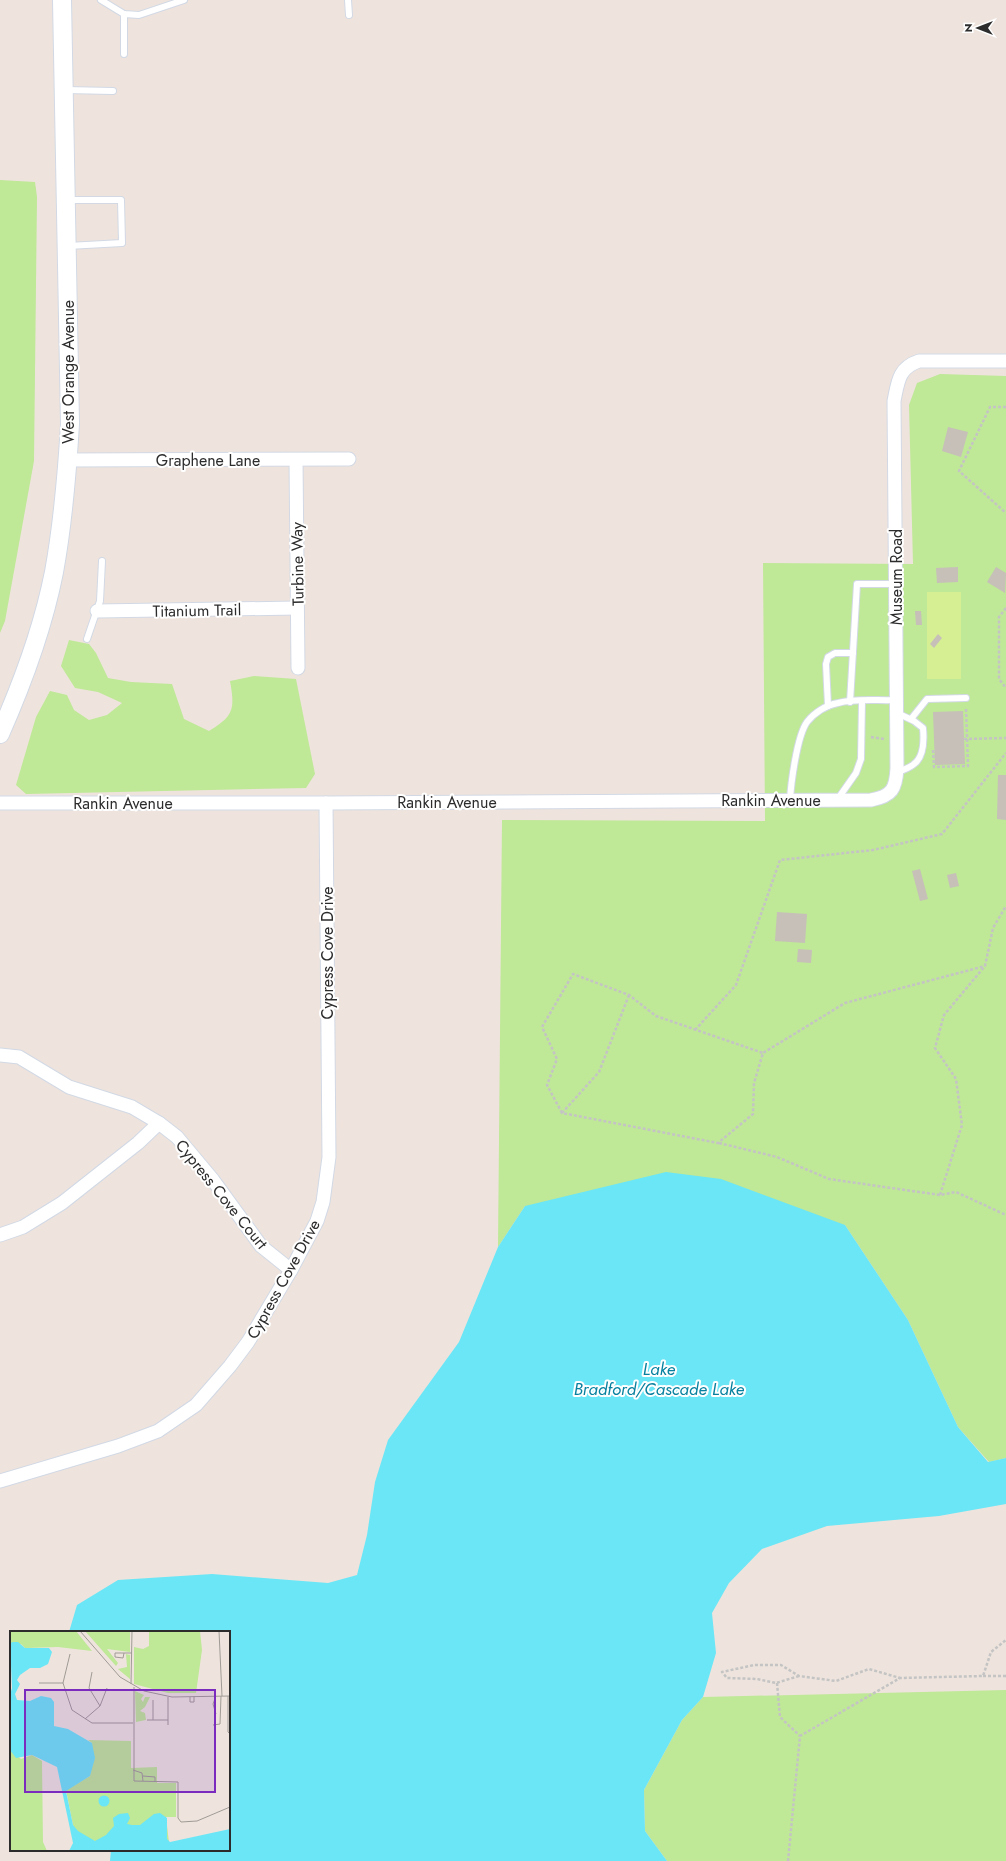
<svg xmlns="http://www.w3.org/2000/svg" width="1006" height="1861" viewBox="0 0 1006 1861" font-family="Jost,sans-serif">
<rect width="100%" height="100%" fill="#eee4dd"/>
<g fill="#bfe897">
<path d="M 0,180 L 35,182 L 37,197 L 34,461 L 5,621 L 0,633 Z"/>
<path d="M 940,374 L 1006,376 L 1006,1458 L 989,1462 L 958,1427 L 908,1320 L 845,1225 L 525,1206 L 498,1247 L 502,820 L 765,821 L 763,563 L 913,564 L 909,405 L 917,383 Z"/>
<path d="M 69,640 L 89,644 L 96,653 L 108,678 L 131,682 L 172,684 L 184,719 L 209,731 C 234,716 235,709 230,681 L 254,676 L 296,679 L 315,774 L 306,788 L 26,794 L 16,785 L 36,717 L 50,691 L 67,695 L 74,710 L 89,720 L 107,715 L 122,703 L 98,692 L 75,688 L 61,666 Z"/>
<path d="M 1006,1690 L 1006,1861 L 667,1861 L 645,1831 L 644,1790 L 682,1720 L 703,1697 Z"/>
</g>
<rect fill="#d6ef92" x="927" y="592" width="34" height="87"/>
<path fill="#6be6f6" d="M 666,1172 L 721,1179 L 845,1225 L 908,1320 L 958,1427 L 988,1462 L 1006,1458 L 1006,1504 L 939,1516 L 827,1526 L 762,1549 L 729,1583 L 712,1613 L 716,1653 L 703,1697 L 682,1720 L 644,1790 L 645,1831 L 667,1861 L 110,1861 L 111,1850 L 229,1850 L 229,1632 L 69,1632 L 77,1605 L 118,1580 L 212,1574 L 328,1583 L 357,1575 L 367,1535 L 375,1482 L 388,1440 L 459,1342 L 498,1247 L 525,1206 Z"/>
<g fill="#c6c0b9">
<path d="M 948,427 L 968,432 L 961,457 L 942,451 Z"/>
<path d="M 958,567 L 958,582 L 937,583 L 936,568 Z"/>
<path d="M 996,567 L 1006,573 L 1005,593 L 987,582 Z"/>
<path d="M 915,611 L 921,611 L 922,625 L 916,625 Z"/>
<path d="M 938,634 L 942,638 L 934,648 L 930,644 Z"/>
<path d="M 963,711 L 965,764 L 935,765 L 933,712 Z"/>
<path d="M 998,775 L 1006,775 L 1006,820 L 997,819 Z"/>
<path d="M 920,869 L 928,899 L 920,901 L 912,871 Z"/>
<path d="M 956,873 L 959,886 L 950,888 L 947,875 Z"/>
<path d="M 777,912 L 807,914 L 805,943 L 775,941 Z"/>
<path d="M 798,949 L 812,950 L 811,963 L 797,962 Z"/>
</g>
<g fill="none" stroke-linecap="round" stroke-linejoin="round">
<defs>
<g id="service">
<path d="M 101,0 L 124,14 L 139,15 L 184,0"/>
<path d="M 348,0 L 349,15"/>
<path d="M 124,14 L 124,54"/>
<path d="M 65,90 L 113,91"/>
<path d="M 67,200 L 121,200 L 122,243 L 68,246"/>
<path d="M 87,639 L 100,601 L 102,561"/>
<path d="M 850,702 L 857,584 L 896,584"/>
<path d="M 828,706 L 826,664 L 828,657 L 835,653 L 853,653"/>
<path d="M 897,713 L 914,721 L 923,728 C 924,739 924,757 914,764 C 910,768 902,770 897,773"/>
<path d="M 911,719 L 927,699 L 966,698"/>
<path d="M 790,800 C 791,783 797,736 807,722 C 814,713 826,705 838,703 C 856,698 878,701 897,700"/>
<path d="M 837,800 L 856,773 L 861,759 L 862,701"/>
</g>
<g id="minor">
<path d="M 68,460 L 349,459"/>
<path d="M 296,460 L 298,668"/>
<path d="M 97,611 L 297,608"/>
<path d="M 0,803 L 326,803 L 871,800 C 892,796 896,789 897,768 L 894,401 C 898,382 898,368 919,361 L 1006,361"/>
<path d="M 0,1055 L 19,1057 L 69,1087 L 132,1107 L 159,1123 L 177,1137 L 213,1180 L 261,1246 L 291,1270"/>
<path d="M 0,1235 L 23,1227 L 62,1203 L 138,1143 L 159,1123"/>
<path d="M 0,1481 L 118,1446 L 158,1431 L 196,1405 L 230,1366 L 248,1342 L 291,1270 L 317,1221 L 323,1202 L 329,1157 L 326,803"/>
</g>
<path id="secondary" d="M 0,734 C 23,682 43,628 54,572 C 63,523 67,474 70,424 L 62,0"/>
</defs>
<use href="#service" stroke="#d2d9e5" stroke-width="8"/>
<use href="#minor" stroke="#d2d9e5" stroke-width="15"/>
<use href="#secondary" stroke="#d2d9e5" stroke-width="20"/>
<g stroke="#c4c4c4" stroke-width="2.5" stroke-dasharray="3 2" stroke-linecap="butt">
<path d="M 1006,407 L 990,407 L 959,471 L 1006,513"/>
<path d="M 1006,608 L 999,617 L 999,679 L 1006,688"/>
<path d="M 871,737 L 884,739"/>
<path d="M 964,739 L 1006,738"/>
<path d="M 933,750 L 934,767 L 968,766 L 966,708"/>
<path d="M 629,995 L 599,1072 L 562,1113 L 718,1143 L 753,1114 L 754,1083 L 763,1053 L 845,1003 L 985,966"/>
<path d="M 695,1030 L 736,985 L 780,860 L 873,850 L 942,834 L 1006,753"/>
<path d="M 562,1113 L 547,1085 L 557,1059 L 542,1027 L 573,974 L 629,995 L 656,1016 L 763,1053"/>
<path d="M 719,1143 L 777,1157 L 829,1179 L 940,1195 L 956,1192 L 1006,1215"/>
<path d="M 940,1195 L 962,1125 L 956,1079 L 935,1048 L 944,1015 L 985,966 L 993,928 L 1006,906"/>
<path d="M 799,1676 L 776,1683 L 757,1679 L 727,1678 L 722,1672 L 754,1665 L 781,1665 L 799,1676 L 836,1681 L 869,1669 L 900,1678"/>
<path d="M 983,1676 L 1006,1676"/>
<path d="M 777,1683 L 780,1717 L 800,1736"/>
<path d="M 788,1861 L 800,1736 L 900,1678 L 983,1676 L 991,1652 L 1006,1640"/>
</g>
<use href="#service" stroke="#fff" stroke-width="6"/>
<use href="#minor" stroke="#fff" stroke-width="13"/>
<use href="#secondary" stroke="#fff" stroke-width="18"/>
</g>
<g text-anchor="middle" stroke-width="4" stroke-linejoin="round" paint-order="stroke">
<g font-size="16" fill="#2c2c2c" stroke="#fff">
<text transform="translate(68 372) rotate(-90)" y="6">West Orange Avenue</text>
<text x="208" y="466">Graphene Lane</text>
<text transform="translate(297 564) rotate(-91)" y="6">Turbine Way</text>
<text transform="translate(896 577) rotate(-90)" y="6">Museum Road</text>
<text transform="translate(197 610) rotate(-1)" y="6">Titanium Trail</text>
<text x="771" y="806">Rankin Avenue</text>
<text x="447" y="808">Rankin Avenue</text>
<text x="123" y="809">Rankin Avenue</text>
<text transform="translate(327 953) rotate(-90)" y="6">Cypress Cove Drive</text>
<text transform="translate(222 1194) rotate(51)" y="6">Cypress Cove Court</text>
<text transform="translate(283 1279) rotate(-61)" y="6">Cypress Cove Drive</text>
</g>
<g font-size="17" font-style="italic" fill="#07819f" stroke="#fff">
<text x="659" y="1375">Lake<tspan x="659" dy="20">Bradford/Cascade Lake</tspan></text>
</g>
</g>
<g transform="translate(10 1631)">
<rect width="220" height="220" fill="#eee4dd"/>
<path d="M 0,0 L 66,0 L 82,20 L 48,16 L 15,17 L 11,13 L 0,12 ZM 75,0 L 120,0 L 120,21 L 97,18 L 108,32 L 106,35 ZM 139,0 L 190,0 L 192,19 L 186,62 L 158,62 L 124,53 L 124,16 L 133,18 L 139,15 ZM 116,23 L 120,24 L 120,48 L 108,38 L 117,36 ZM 125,60 L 134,64 L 131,68 L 133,71 L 135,66 L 140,66 L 135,76 L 130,80 L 135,82 L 136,89 L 126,91 ZM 78,109 L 121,110 L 121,137 L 147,136 L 147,152 L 166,152 L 166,186 L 156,186 L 160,220 L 101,218 L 68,206 L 63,194 L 56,159 L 80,145 L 82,112 ZM 0,119 L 11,128 L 22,124 L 32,130 L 33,211 L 37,220 L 0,220 Z" fill="#bfe897"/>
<path d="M 3,11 L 8,11 L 15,17 L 39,17 L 42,21 L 38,33 L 30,37 L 20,37 L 10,44 L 7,49 L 10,53 L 5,63 L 7,69 L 20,70 L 31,65 L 41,67 L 44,71 L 44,95 L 58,98 L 82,112 L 85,127 L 80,145 L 56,160 L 63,194 L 68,200 L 85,210 L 96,204 L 104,195 L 103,187 L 109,183 L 118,182 L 120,187 L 117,193 L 122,194 L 130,194 L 144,183 L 150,182 L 157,187 L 157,208 L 160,211 L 220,198 L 220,220 L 59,220 L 63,212 L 47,136 L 22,124 L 6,127 L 0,119 L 0,64 L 2,57 L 0,12 ZM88.5 170a5.5 5.5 0 1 1 11 0a5.5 5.5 0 1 1-11 0Z" fill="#6be6f6"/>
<path fill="none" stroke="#a09a96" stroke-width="1" d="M 70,0 L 110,46 L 134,60 L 162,66 L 220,65M 209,0 L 212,65M 114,22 L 113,27 L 105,26 L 105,22 L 122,22M 60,23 L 53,52 L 62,79 L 82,92 L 123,92M 82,41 L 79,57 L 90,75M 29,52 L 53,52M 121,53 L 122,0M 124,56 L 124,150 L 168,151 L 168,187 L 171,191 L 187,190 L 220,176M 206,65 L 203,73 L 206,83M 218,65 L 218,101 L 220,103M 158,66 L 158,94M 180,66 L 180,71 L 184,71 L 184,65M 143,69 L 143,89M 75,88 L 90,75 L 97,57M 137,89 L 158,89M 203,94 L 210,93 L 211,65M 123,139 L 132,142 L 133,150M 133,145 L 145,146 L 145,150"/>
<path fill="#7b2cbf" fill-opacity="0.15" stroke="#7b2cbf" stroke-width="2" d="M 15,59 L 205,59 L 205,161 L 15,161 Z"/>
<rect width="220" height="220" fill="none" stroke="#2c2c2c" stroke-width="2"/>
</g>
<g transform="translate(978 28) rotate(270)" stroke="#ffffff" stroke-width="3" paint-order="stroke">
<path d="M0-3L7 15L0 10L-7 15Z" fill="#2c2c2c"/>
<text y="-6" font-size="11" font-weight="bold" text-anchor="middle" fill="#2c2c2c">N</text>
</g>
</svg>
